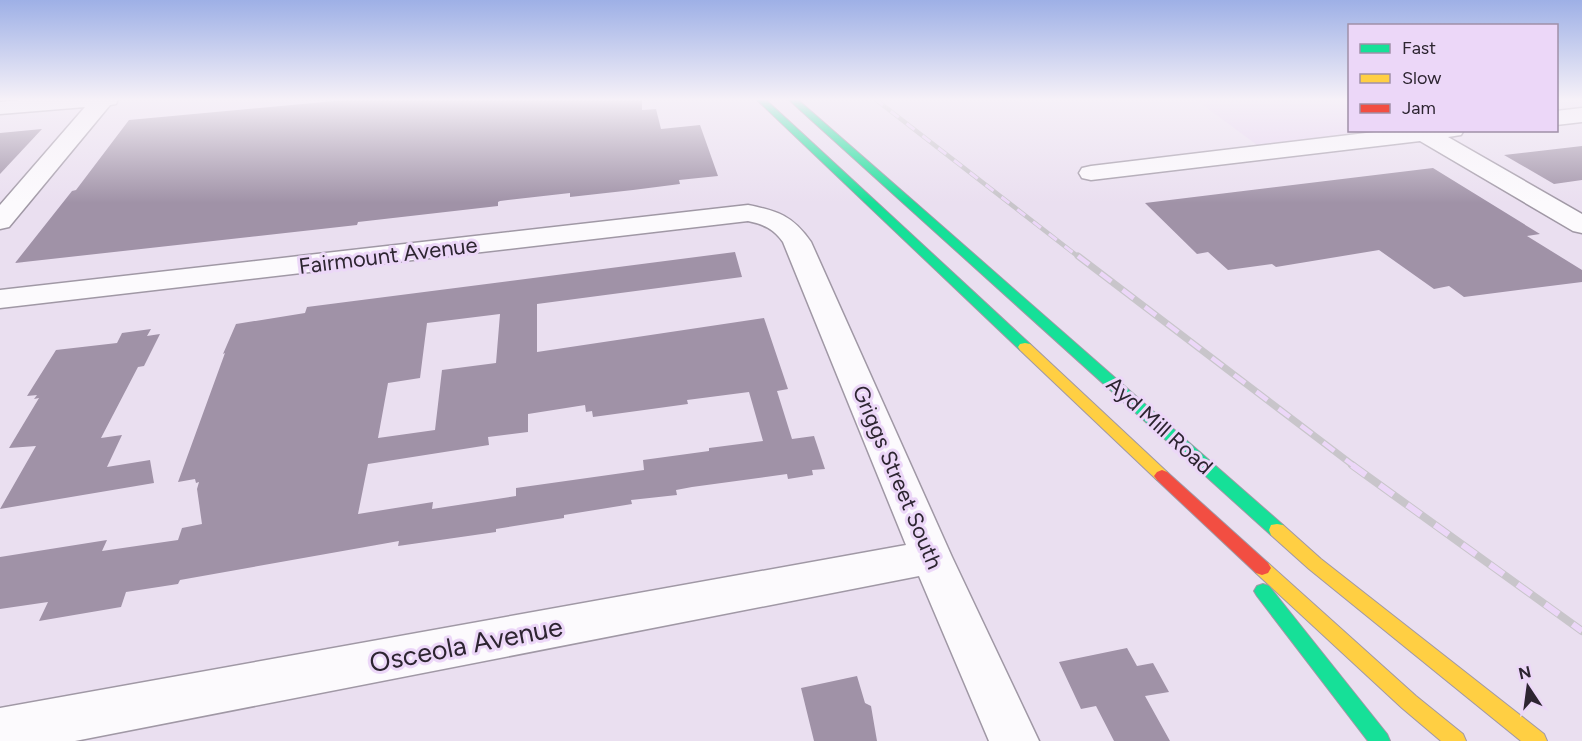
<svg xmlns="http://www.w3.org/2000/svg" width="1582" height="741" viewBox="0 0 1582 741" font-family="Figtree,sans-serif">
<rect width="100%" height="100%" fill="#eadff0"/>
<path fill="#e7d4f1" d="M 1195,99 L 1349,99 L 1350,130 L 1382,131 L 1257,145 Z"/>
<g fill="#a092a7" fill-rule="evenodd">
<path d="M 356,99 L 642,99 L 642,110 L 656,109 L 661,129 L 700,125 L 718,176 L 679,180 L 680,184 L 633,190 L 570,197 L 570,193 L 500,201 L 498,202 L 498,206 L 358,222 L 357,225 L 15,263 L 72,191 L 76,190 L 129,120 Z"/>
<path d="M 42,129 L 0,174 L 0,133 Z"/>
<path d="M 1582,146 L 1582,180 L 1554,184 L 1504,155 Z"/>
<path d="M 1433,168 L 1540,234 L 1527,236 L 1582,270 L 1582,282 L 1464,297 L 1449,286 L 1434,289 L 1379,250 L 1276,267 L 1272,264 L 1228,270 L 1208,252 L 1197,254 L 1145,203 Z"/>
<path d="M 735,252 L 742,277 L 537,304 L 537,352 L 764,318 L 788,389 L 777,391 L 792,439 L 814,436 L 825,469 L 812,470 L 813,475 L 788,479 L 787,474 L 692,487 L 676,490 L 677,495 L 631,500 L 632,504 L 564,515 L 564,518 L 496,529 L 496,532 L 398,546 L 399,541 L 180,580 L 178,584 L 126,592 L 121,607 L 39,621 L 48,602 L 0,609 L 0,557 L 107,540 L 102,551 L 178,540 L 182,528 L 202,524 L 197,489 L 199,482 L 196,483 L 195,479 L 178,482 L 225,353 L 223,354 L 236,324 L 305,313 L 307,307 ZM 500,314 L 496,363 L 442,370 L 435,430 L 378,438 L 388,383 L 420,378 L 427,323 ZM 749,392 L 763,441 L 709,448 L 709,451 L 643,460 L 644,470 L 516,488 L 516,496 L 432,509 L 433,502 L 358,514 L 368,464 L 489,445 L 488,437 L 528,432 L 528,414 L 585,405 L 586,412 L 592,411 L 593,417 L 688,404 L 687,400 Z"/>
<path d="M 151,329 L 147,336 L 160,334 L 144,366 L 138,367 L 101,438 L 122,435 L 107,467 L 150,460 L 154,483 L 0,509 L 36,446 L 9,448 L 39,398 L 34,399 L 37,395 L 27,396 L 56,350 L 117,343 L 122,333 Z"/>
<path d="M 1127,648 L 1137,666 L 1153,663 L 1169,692 L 1145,696 L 1170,741 L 1114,741 L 1096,706 L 1081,709 L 1059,662 Z"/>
<path d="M 857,676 L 865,703 L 871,706 L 877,741 L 814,741 L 801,688 Z"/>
</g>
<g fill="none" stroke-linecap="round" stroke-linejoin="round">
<defs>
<g id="street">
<path d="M 27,99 L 118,99 L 116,104 L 110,105 L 9,227 L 0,229 L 0,205 L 85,107 L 0,114 L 0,102 Z"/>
<path d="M 1582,108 L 1582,122 L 1556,125 L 1556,111 Z"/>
<path d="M 1391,130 L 1464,130 L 1461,135 L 1448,137 L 1582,214 L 1582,233 L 1573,231 L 1420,141 L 1091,180 L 1082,178 L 1079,173 L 1082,168 L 1091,166 Z"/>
<path d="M 748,205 C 778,211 793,216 811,242 L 952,557 L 1039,741 L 989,741 L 919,576 L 75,741 L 0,741 L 0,708 L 906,545 L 783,242 C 774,229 763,224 748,221 L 0,308 L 0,290 Z"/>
</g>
<g id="fast">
<path d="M 756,99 L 765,99 L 1030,344 L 1032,347 L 1030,350 L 1020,350 Z"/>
<path d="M 788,99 L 797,99 L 1283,525 L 1285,530 L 1283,535 L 1277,536 L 1271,535 Z"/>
<path d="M 1263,584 L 1269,586 L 1387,734 L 1390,741 L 1368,741 L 1257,596 L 1254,591 L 1257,586 Z"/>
</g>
<g id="slow">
<path d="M 1025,343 L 1030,344 L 1167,472 L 1170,476 L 1167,480 L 1157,480 L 1020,350 L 1018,347 L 1020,344 Z"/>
<path d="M 1277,524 L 1283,525 L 1321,559 L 1544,734 L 1547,741 L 1521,741 L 1309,569 L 1271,535 L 1269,530 L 1271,525 Z"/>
<path d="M 1262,561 L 1268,563 L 1416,696 L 1463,734 L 1466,741 L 1441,741 L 1402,708 L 1256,573 L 1253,568 L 1256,563 Z"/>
</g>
<path id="jam" d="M 1162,470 L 1167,472 L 1268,563 L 1271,568 L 1268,573 L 1262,575 L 1256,573 L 1157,480 L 1154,476 L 1157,472 Z"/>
</defs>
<use href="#street" stroke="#a098a5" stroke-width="3"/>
<use href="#fast" stroke="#a098a5" stroke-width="2"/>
<use href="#slow" stroke="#a098a5" stroke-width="2"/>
<use href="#jam" stroke="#a098a5" stroke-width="2"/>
<use href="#street" fill="#fcfafd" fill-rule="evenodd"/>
<use href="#fast" fill="#16e098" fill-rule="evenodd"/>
<use href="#slow" fill="#ffcf43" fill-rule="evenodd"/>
<use href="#jam" fill="#f24e42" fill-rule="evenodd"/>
<defs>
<path id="rail-far2" d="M 875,99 L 1080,258"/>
<path id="rail-far1" d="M 1078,256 L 1354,466"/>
<path id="rail" d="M 1352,465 L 1582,631"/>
</defs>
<use href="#rail-far2" stroke="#c8c5ca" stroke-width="4.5"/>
<use href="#rail-far1" stroke="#c8c5ca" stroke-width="7"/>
<use href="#rail" stroke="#c8c5ca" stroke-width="8"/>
<use href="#rail-far2" stroke="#ecd7f8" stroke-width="3" stroke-dasharray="10" stroke-linecap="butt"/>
<use href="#rail-far1" stroke="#ecd7f8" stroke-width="4.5" stroke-dasharray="14" stroke-linecap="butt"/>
<use href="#rail" stroke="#ecd7f8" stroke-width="6" stroke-dasharray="17" stroke-linecap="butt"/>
</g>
<linearGradient id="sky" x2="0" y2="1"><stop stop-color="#9eb0e6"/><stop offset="0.49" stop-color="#f6f1f8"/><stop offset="1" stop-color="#f6f1f8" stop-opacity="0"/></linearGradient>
<rect width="1582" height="203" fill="url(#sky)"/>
<g text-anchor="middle" stroke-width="6" stroke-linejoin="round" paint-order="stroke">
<g font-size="22" fill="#2d2531" stroke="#ecd7f8">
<text transform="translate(388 255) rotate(-7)" y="8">Fairmount Avenue</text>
<text transform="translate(1160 425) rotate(42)" y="8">Ayd Mill Road</text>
<text transform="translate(898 477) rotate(67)" y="8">Griggs Street South</text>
</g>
<g font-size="27" fill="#2d2531" stroke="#ecd7f8">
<text transform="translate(466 645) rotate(-11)" y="9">Osceola Avenue</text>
</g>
</g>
<rect x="1348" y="24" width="210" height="108" fill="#ecd7f8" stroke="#a090a8" stroke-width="1.5"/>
<rect x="1360" y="44" width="30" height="9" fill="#16e098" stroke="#a090a8" stroke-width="1.5"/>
<text x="1402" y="54" font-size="18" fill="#2d2531">Fast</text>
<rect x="1360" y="74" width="30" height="9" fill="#ffcf43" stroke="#a090a8" stroke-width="1.5"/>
<text x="1402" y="84" font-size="18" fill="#2d2531">Slow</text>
<rect x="1360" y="104" width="30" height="9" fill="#f24e42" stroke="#a090a8" stroke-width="1.5"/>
<text x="1402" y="114" font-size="18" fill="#2d2531">Jam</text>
<g transform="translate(1528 687) rotate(347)" stroke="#ecd7f8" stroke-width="4.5" paint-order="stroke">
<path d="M0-4.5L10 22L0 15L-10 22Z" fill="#2d2531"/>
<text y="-9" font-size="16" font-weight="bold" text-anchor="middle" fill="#2d2531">N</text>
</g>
</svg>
